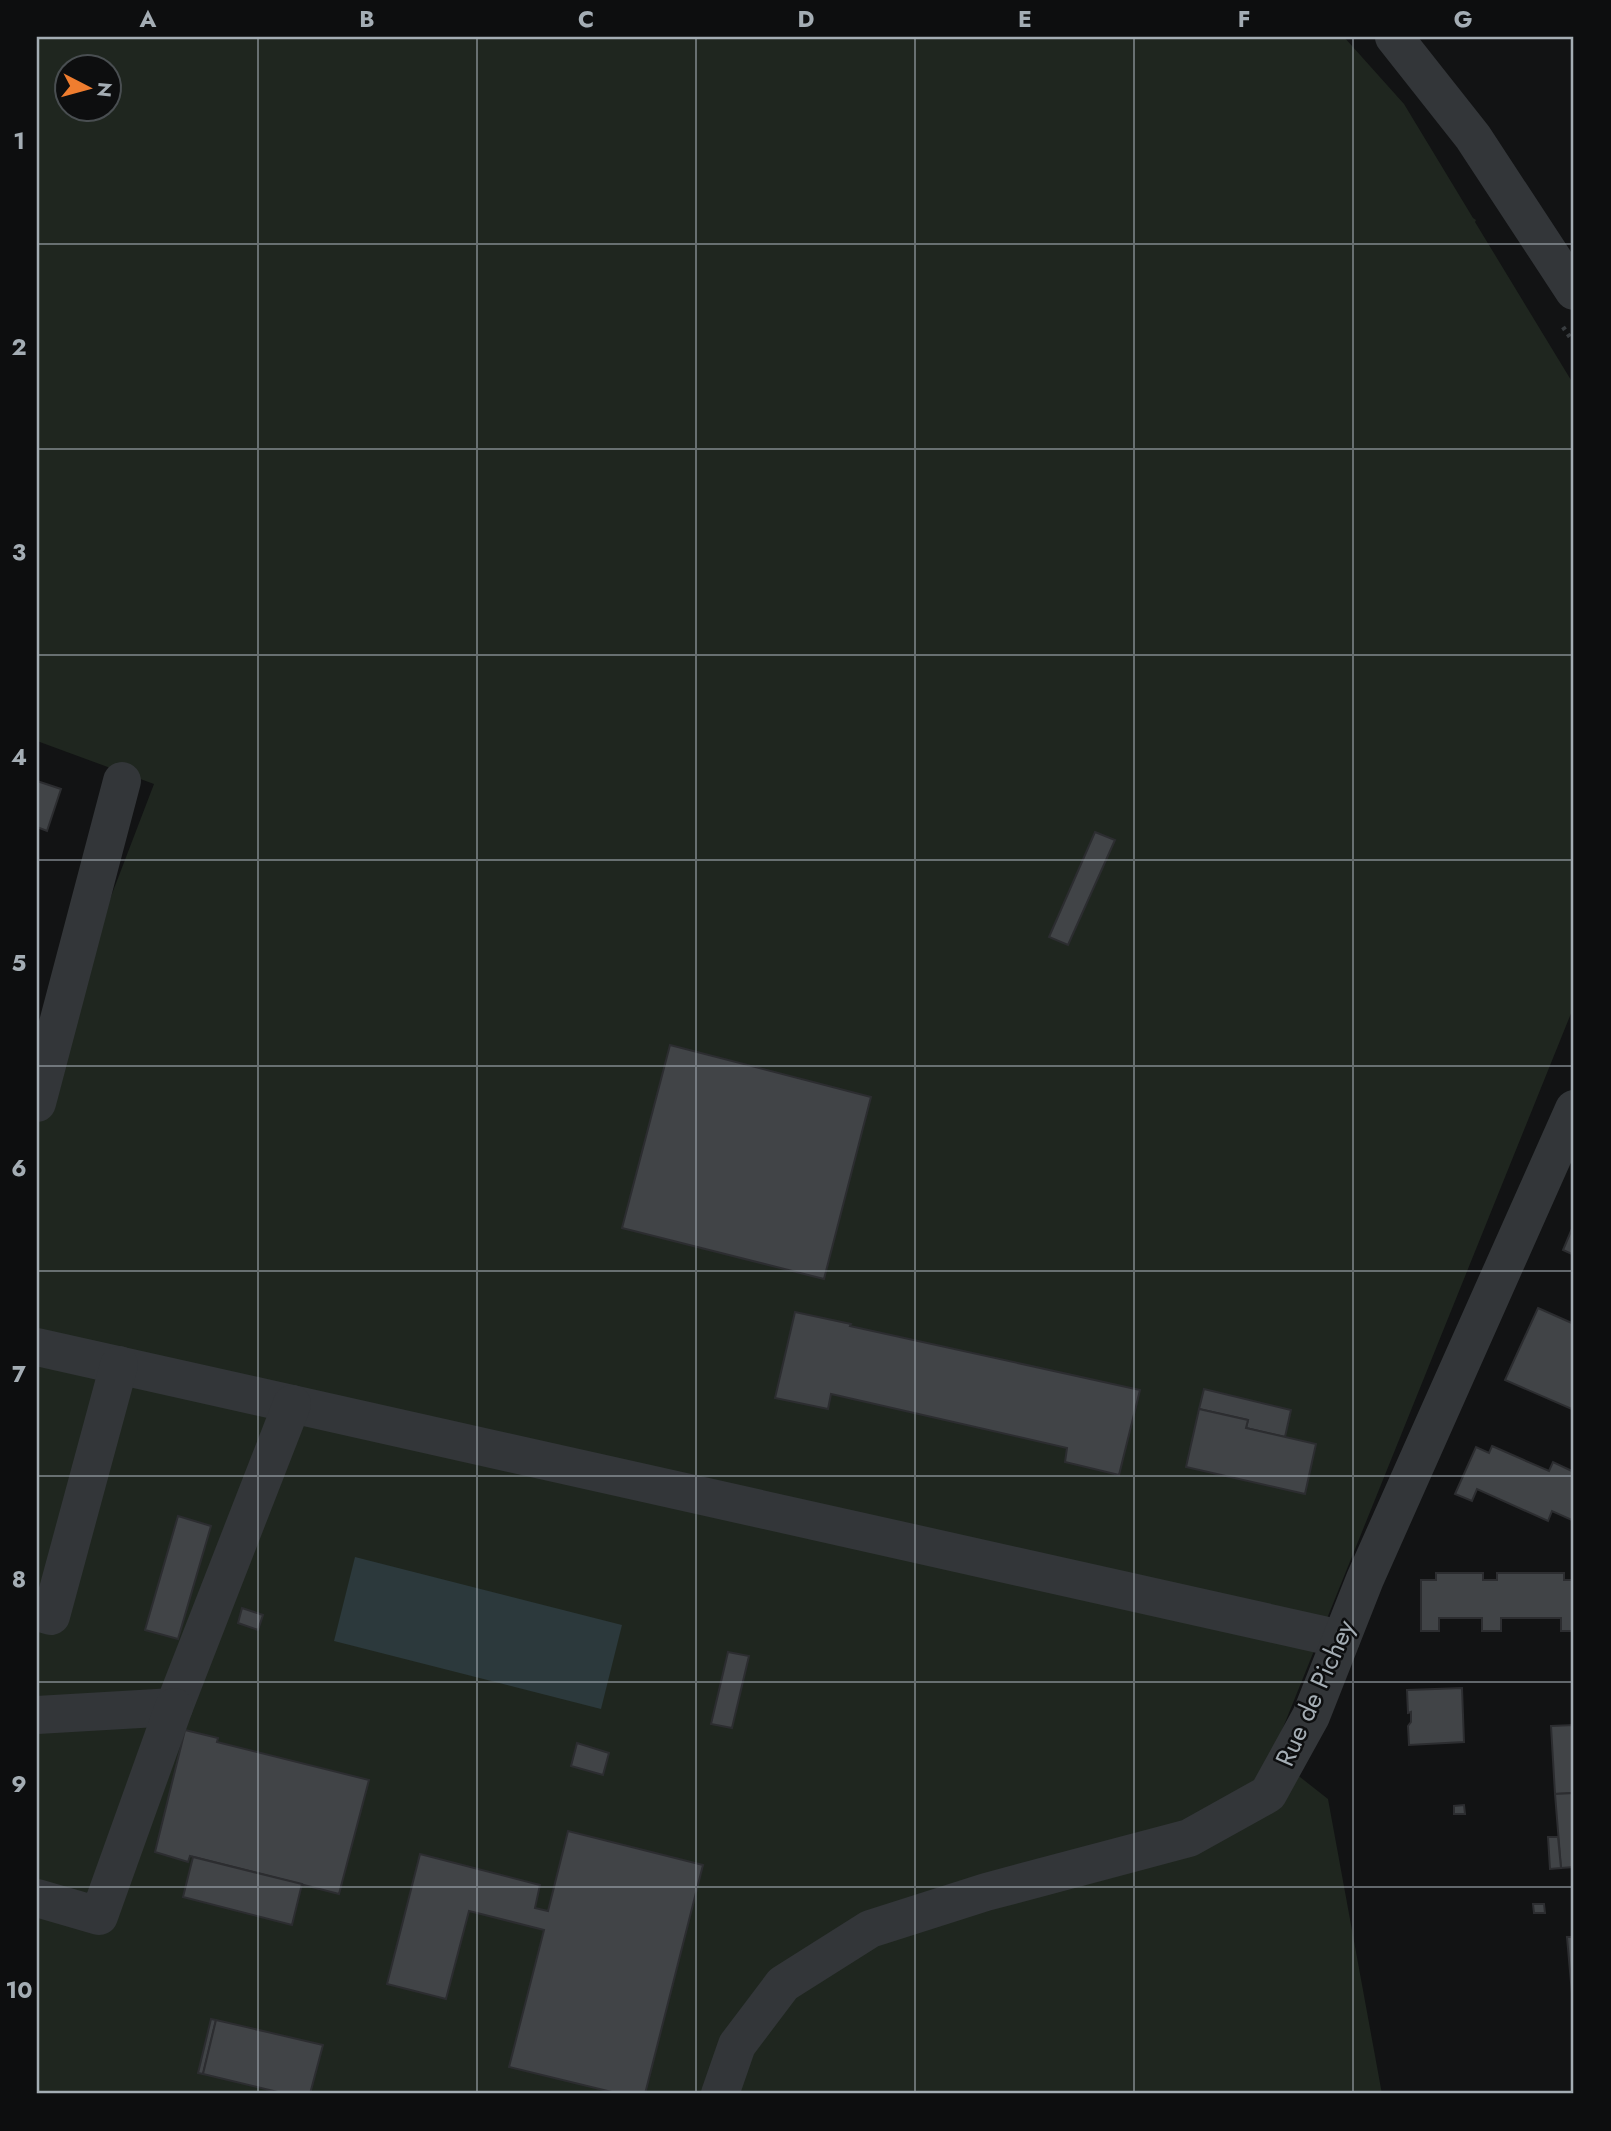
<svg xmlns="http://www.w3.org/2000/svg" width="1611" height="2131" viewBox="0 0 1611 2131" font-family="Jost,sans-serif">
<rect width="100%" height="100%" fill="#121314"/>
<path fill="#1f261f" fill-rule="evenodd" d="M 37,37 L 1344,37 L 1404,104 L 1473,218 L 1476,220 L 1475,222 L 1574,385 L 1574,1006 L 1272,1755 L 1328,1799 L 1382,2094 L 37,2094 L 37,1090 L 154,784 L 37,741 ZM 66,66 L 108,66 L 108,108 L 66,108 Z"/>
<path fill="#2c393c" d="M 355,1557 L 622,1625 L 601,1709 L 334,1641 Z"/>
<g fill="#414447" stroke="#2c2d30" stroke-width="2">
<path d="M 37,781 L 61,789 L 47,831 L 37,827 Z"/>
<path d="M 1095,832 L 1115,840 L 1068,945 L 1049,937 Z"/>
<path d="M 670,1045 L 871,1097 L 824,1279 L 622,1228 Z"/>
<path d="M 1574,1224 L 1574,1255 L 1563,1250 Z"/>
<path d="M 1538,1308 L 1574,1324 L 1574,1410 L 1505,1380 Z"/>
<path d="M 795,1312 L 851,1324 L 850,1326 L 1140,1390 L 1119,1475 L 1065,1462 L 1067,1448 L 831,1394 L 828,1409 L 775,1398 Z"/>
<path d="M 1204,1389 L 1291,1410 L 1285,1437 L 1246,1428 L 1248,1420 L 1199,1409 Z"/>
<path d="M 1199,1409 L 1248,1420 L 1246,1428 L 1316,1444 L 1305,1494 L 1186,1467 Z"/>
<path d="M 1492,1446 L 1549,1471 L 1553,1462 L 1574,1472 L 1574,1521 L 1552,1511 L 1548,1521 L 1477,1489 L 1472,1501 L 1455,1494 L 1476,1447 L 1489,1453 Z"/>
<path d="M 178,1516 L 211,1526 L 178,1639 L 145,1630 Z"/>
<path d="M 1436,1573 L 1483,1573 L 1483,1580 L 1497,1580 L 1497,1573 L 1564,1573 L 1564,1580 L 1574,1580 L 1574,1631 L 1561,1631 L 1561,1618 L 1501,1618 L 1501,1631 L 1482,1631 L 1482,1618 L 1439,1618 L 1439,1631 L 1421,1631 L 1421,1580 L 1436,1580 Z"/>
<path d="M 242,1608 L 263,1615 L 258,1630 L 238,1623 Z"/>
<path d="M 728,1652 L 749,1656 L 732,1728 L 711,1724 Z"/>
<path d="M 1462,1688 L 1464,1742 L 1409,1745 L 1408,1726 L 1411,1722 L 1411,1712 L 1408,1713 L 1407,1690 Z"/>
<path d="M 1574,1725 L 1574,1793 L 1555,1794 L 1551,1726 Z"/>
<path d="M 185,1730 L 218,1738 L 217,1742 L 369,1780 L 339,1894 L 190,1856 L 188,1862 L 155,1852 Z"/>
<path d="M 577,1743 L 609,1753 L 603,1775 L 571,1766 Z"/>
<path d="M 1574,1793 L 1574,1867 L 1561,1868 L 1555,1794 Z"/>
<path d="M 1464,1805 L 1465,1814 L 1454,1814 L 1454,1806 Z"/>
<path d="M 568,1831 L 703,1865 L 645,2094 L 620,2094 L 509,2067 L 544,1930 L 469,1911 L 446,1999 L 387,1984 L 420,1854 L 540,1885 L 535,1908 L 548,1911 Z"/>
<path d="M 1548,1837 L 1558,1837 L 1561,1868 L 1550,1869 Z"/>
<path d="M 193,1857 L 302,1884 L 292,1925 L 183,1897 Z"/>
<path d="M 1533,1904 L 1544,1904 L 1545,1913 L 1534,1913 Z"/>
<path d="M 1567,1937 L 1574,1937 L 1574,2005 L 1573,2005 Z"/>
<path d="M 211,2019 L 216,2020 L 203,2074 L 198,2073 Z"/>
<path d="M 216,2020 L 323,2045 L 310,2094 L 286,2094 L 203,2074 Z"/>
</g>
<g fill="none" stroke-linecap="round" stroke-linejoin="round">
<path stroke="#393d40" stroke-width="4.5" stroke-dasharray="3.5 5" stroke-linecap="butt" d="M 1563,327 L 1574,343"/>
<g stroke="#333639" stroke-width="38">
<path d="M 1394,37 L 1473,137 L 1574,291"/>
<path d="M 37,1103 L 122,781"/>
<path d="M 37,1347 L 1341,1639"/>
<path d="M 37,1612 L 51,1616 L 119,1365"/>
<path d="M 37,1715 L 174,1707 L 292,1404"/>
<path d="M 37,1898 L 99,1916 L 174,1707"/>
<path d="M 720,2094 L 737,2045 L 783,1984 L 870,1929 L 986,1892 L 1189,1838 L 1268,1794 L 1311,1716 L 1365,1579 L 1574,1109"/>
</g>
</g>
<path fill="none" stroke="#a4adb4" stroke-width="2" stroke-opacity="0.55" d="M 258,37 L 258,2094M 477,37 L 477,2094M 696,37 L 696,2094M 915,37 L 915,2094M 1134,37 L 1134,2094M 1353,37 L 1353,2094M 37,244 L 1574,244M 37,449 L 1574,449M 37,655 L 1574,655M 37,860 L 1574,860M 37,1066 L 1574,1066M 37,1271 L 1574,1271M 37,1476 L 1574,1476M 37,1682 L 1574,1682M 37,1887 L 1574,1887"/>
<g text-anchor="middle" stroke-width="5" stroke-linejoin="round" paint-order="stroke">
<g font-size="26" fill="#a4adb4" stroke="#0d0e0f">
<text transform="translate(1315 1693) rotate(-66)" y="9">Rue de Pichey</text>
</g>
</g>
<rect width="1611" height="2131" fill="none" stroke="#0d0e0f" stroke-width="77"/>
<g transform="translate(88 88) rotate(96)"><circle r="33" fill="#0d0e0f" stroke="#494e51" stroke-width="2"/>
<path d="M0-5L12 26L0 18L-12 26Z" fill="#ef7d2f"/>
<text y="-10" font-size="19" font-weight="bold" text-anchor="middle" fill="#a4adb4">N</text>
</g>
<rect x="38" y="38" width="1534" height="2054" fill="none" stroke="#a4adb4" stroke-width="2.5"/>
<g font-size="23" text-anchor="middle" font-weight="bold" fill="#a4adb4">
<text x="148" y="27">A</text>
<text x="367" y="27">B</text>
<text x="586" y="27">C</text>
<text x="806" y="27">D</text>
<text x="1025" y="27">E</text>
<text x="1244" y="27">F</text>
<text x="1463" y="27">G</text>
<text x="19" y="149">1</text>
<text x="19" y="355">2</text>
<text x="19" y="560">3</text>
<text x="19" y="765">4</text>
<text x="19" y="971">5</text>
<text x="19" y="1176">6</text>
<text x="19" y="1382">7</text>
<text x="19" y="1587">8</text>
<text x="19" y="1792">9</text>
<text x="19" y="1998">10</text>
</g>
</svg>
